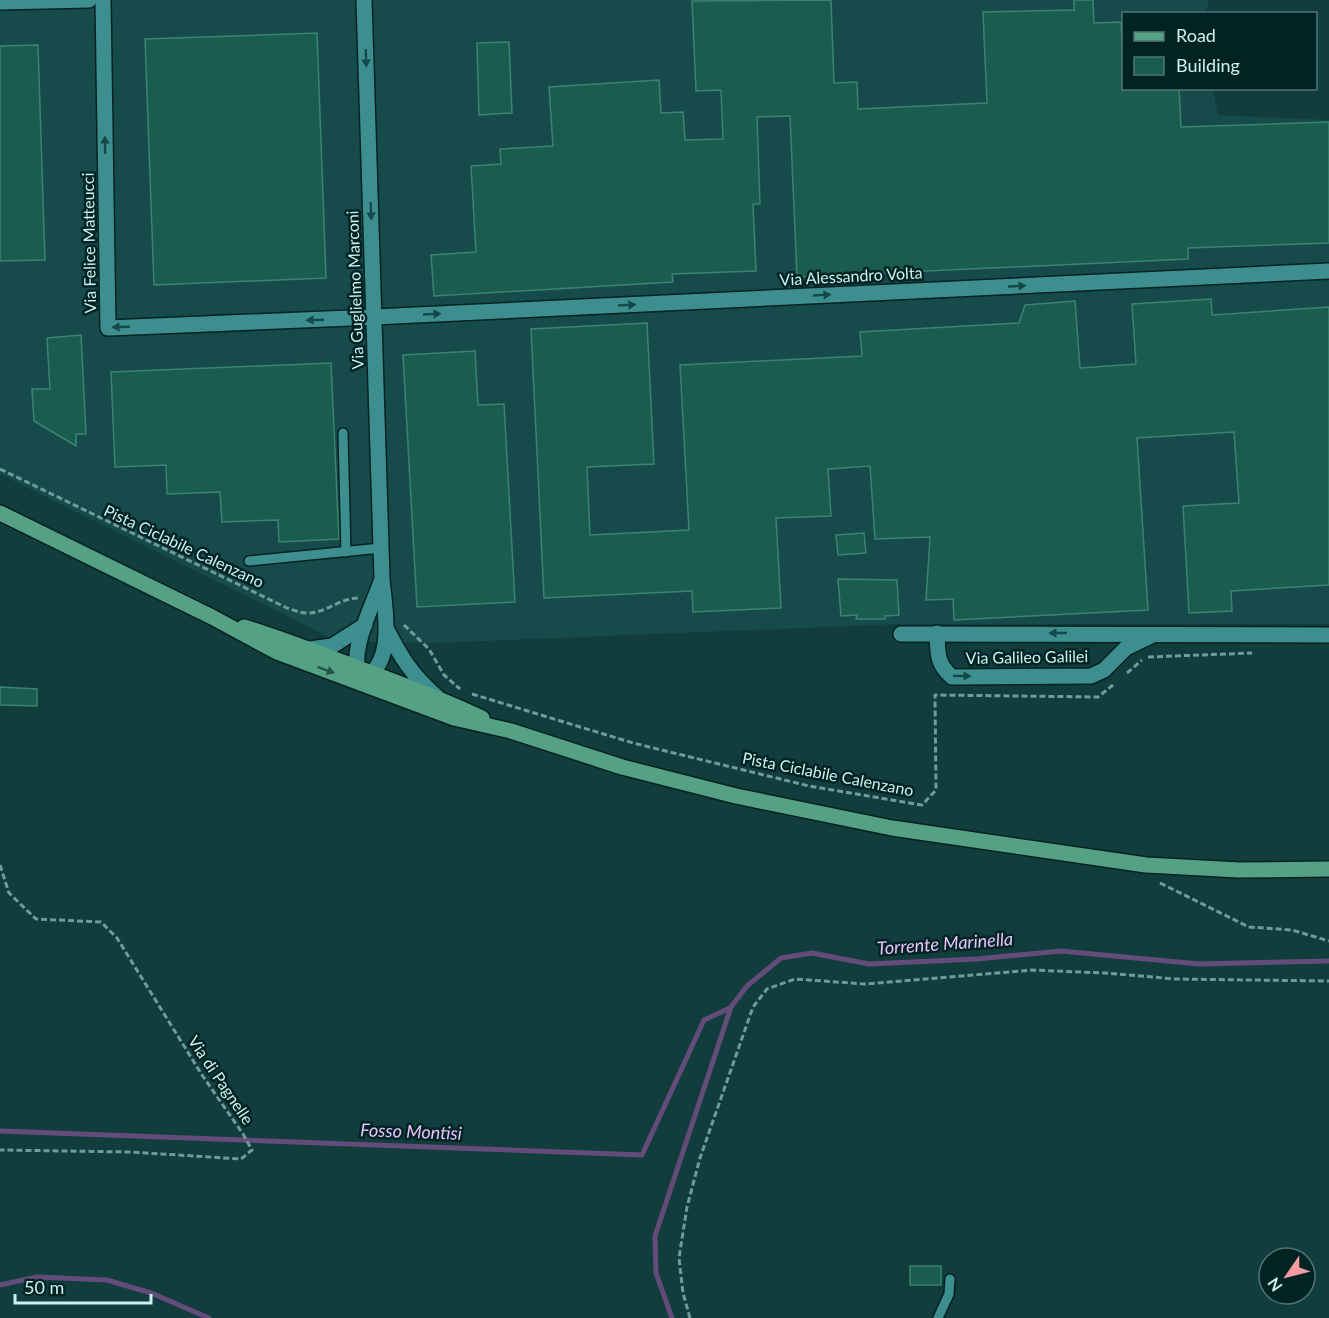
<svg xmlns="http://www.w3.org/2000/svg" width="1329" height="1318" viewBox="0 0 1329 1318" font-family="Lato,sans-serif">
<rect width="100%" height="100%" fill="#113d3d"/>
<path fill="#174b4b" d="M 0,0 L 1209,0 L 1206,13 L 1124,14 L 1124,88 L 1213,89 L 1218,115 L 1329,120 L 1329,624 L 900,624 L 434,643 L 337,641 L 0,474 Z"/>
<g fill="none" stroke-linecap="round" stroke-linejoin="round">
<g stroke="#634b7a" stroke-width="5">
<path d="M 0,1131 L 642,1155 L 704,1020 L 730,1008"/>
<path d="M 0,1285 L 37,1277 L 107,1280 L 151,1293 L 209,1318"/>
<path d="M 672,1318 L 656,1273 L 655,1236 L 731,1007 L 747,986 L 781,958 L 812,953 L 869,964 L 977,959 L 1061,951 L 1199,964 L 1329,961"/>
</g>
</g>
<g fill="#1a5d4e" stroke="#3a8472" stroke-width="1.5">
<path d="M 831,0 L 834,83 L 857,82 L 858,109 L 987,103 L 983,12 L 1074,10 L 1074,0 L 1093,0 L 1094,23 L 1121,22 L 1124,88 L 1179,88 L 1181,127 L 1329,122 L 1329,243 L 1188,248 L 1188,259 L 797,277 L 790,116 L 757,117 L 760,204 L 753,204 L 756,271 L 672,274 L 673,282 L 434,296 L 431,255 L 476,252 L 471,166 L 501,164 L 500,149 L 553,146 L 549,87 L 659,80 L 661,113 L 683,112 L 685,140 L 723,139 L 721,90 L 696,91 L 692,1 Z"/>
<path d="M 317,33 L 326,278 L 154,285 L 145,39 Z"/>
<path d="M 509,42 L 512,113 L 479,115 L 477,43 Z"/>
<path d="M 38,45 L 45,260 L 0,261 L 0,46 Z"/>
<path d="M 1211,299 L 1212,315 L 1329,307 L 1329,585 L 1231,591 L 1232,611 L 1189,613 L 1183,506 L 1239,503 L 1234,432 L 1137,438 L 1148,610 L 954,620 L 953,599 L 926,600 L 930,537 L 875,539 L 870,466 L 828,469 L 831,516 L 776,518 L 781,608 L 693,612 L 692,591 L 544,598 L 531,329 L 647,323 L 654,464 L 587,467 L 590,535 L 689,530 L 680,365 L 862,356 L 860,332 L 1019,323 L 1025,305 L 1075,301 L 1080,368 L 1136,364 L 1132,304 Z"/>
<path d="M 81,335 L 86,434 L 76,434 L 76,446 L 34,421 L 32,389 L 50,389 L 47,338 Z"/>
<path d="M 475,351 L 478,405 L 504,404 L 515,602 L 417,607 L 403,355 Z"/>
<path d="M 331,363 L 339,539 L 279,542 L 278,520 L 222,522 L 220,492 L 167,494 L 166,465 L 115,467 L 111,372 Z"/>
<path d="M 864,533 L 866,553 L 838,555 L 836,535 Z"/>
<path d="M 838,579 L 897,580 L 899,615 L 885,616 L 885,619 L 856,619 L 857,615 L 841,616 Z"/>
<path d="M 0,687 L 37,689 L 37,706 L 0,705 Z"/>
<rect x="910" y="1266" width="31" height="19"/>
</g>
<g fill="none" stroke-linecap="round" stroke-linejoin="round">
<defs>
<g id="lane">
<path d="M 343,433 L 346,552"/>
<path d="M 249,561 L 381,548"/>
<path d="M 938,1318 L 949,1294 L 950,1279"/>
</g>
<g id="street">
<path d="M 103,0 L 108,328 L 374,317 L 1329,271"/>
<path d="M 364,0 L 382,579 C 385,612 397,665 359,682 C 349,649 371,610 382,579"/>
<path d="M 0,2 L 89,0"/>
<path d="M 387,630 C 402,659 412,675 437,697"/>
<path d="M 937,633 C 938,653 936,663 952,677 L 1091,676 L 1104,670 L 1126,648 L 1153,635"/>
<path d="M 901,634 L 1329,635"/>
<path d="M 310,649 L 332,646 L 365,625"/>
</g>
<g id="secondary">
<path d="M 0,513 L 212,617 L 277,652 L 454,718 L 511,731 L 622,767 L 736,796 L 892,828 L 1146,865 L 1239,870 L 1329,869"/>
<path d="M 244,627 C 281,638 316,652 353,666 C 396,682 440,698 482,718"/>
</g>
</defs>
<use href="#lane" stroke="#082222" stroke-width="12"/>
<use href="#street" stroke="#082222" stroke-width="18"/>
<use href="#secondary" stroke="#082222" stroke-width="18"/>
<g stroke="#719a99" stroke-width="3" stroke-dasharray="6 3" stroke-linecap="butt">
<path d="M 0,469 L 287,608 C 293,610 300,613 306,613 C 325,614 340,598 358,598"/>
<path d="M 404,625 L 429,649 L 444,675 L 460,689"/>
<path d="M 1148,657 L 1252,653"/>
<path d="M 1127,673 L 1142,660"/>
<path d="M 472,694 L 633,743 L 809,786 L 922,805 L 936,790 L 935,695 L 1098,697 L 1113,685"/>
<path d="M 0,865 L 9,893 L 36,919 L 101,922 L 117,938 L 202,1075 L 243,1134 L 252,1150 L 241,1159 L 130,1152 L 0,1150"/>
<path d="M 1160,883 L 1249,927 L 1292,930 L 1329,941"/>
<path d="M 690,1318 L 683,1293 L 679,1258 L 687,1207 L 700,1158 L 753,1007 L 767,989 L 795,979 L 865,984 L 1032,970 L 1105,973 L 1175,979 L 1329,981"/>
</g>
<use href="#lane" stroke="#3d8f8f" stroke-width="9"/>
<use href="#street" stroke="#3d8f8f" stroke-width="15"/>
<use href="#secondary" stroke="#55a183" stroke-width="15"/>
</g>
<defs><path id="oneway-solid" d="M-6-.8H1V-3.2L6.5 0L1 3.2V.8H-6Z" transform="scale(1.5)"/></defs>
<g fill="#154949">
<use href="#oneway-solid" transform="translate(366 58) rotate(88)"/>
<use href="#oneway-solid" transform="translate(105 145) rotate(-91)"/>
<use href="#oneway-solid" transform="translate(371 211) rotate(88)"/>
<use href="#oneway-solid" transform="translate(1017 286) rotate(-3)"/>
<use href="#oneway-solid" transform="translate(822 295) rotate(-3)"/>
<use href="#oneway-solid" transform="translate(627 305) rotate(-3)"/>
<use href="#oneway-solid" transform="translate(432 314) rotate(-3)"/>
<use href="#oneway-solid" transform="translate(315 320) rotate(178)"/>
<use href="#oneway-solid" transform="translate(121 327) rotate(178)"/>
<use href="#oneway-solid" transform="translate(1058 633) rotate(180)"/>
<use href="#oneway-solid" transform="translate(962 676) rotate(1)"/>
</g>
<use fill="#225549" href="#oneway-solid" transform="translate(326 670) rotate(20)"/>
<g text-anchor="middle" stroke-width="5" stroke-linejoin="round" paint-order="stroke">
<g font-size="16" fill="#cbf1f0" stroke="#002323">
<text transform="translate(89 243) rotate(-91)" y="6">Via Felice Matteucci</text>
<text transform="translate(851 276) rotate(-3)" y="6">Via Alessandro Volta</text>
<text transform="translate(355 290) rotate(-92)" y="6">Via Guglielmo Marconi</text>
<text transform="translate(184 546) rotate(25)" y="6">Pista Ciclabile Calenzano</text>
<text transform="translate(1027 657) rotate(-1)" y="6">Via Galileo Galilei</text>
<text transform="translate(828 774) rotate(11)" y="6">Pista Ciclabile Calenzano</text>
<text transform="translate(221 1080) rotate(56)" y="6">Via di Pagnelle</text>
</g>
<g font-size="18" font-style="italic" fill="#eac2fc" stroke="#002323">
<text transform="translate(945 944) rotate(-4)" y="6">Torrente Marinella</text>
<text transform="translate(411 1132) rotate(2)" y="6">Fosso Montisi</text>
</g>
</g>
<rect x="1122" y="12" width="195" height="78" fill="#002323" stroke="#517575" stroke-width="1.5"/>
<rect x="1134" y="32" width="30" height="9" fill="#55a183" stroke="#517575" stroke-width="1.5"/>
<text x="1176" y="42" font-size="18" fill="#cbf1f0">Road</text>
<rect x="1134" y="57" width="30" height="18" fill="#1a5d4e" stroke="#517575" stroke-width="1.5"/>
<text x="1176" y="72" font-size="18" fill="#cbf1f0">Building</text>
<g transform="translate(1287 1276) rotate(235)"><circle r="28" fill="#002323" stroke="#517575" stroke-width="1.5"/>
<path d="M0-4.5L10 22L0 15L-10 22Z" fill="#f49aa1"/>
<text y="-9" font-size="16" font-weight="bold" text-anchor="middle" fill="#cbf1f0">N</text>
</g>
<path d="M15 1294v9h136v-9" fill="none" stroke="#cbf1f0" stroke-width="3"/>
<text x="24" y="1294" font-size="18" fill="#cbf1f0" stroke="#002323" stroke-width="4.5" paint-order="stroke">50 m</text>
</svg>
